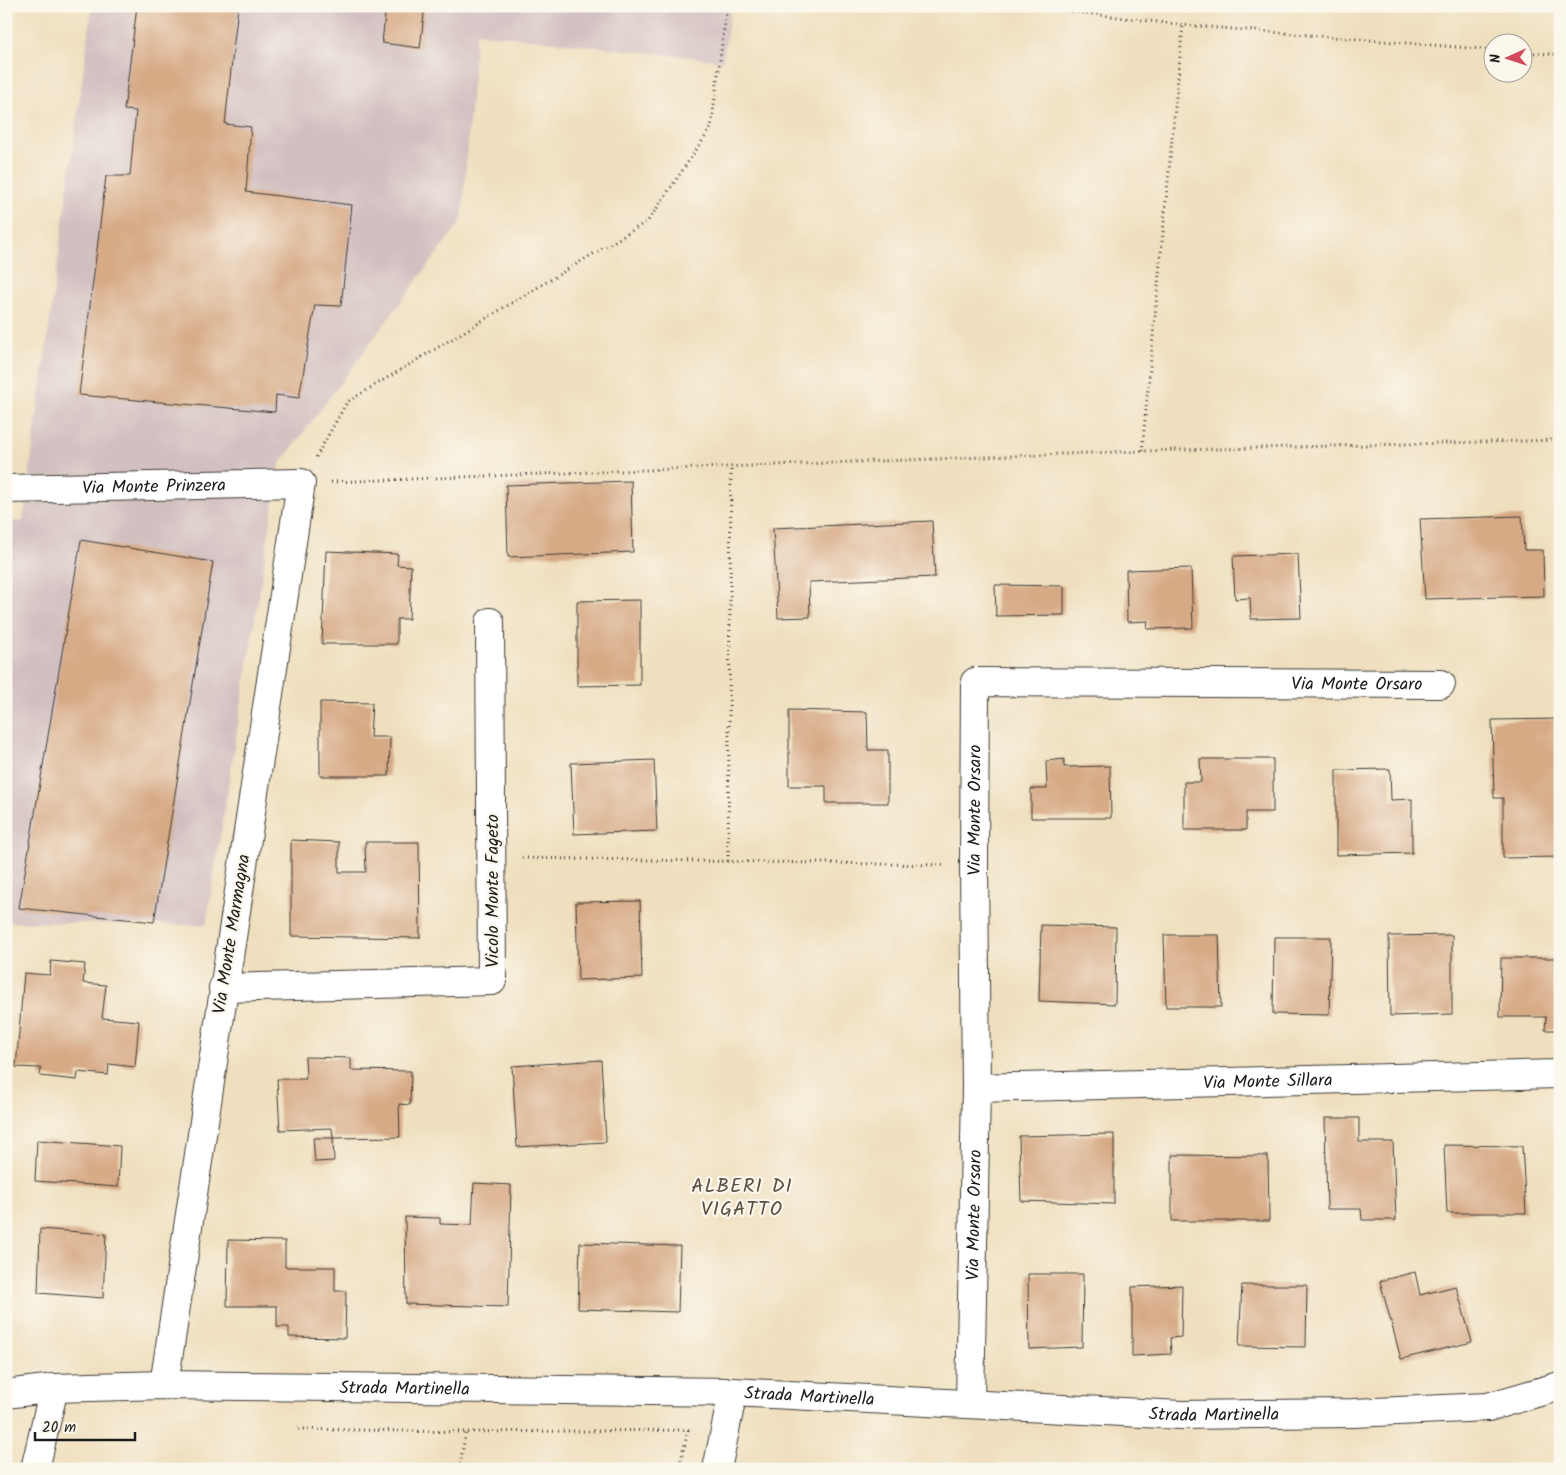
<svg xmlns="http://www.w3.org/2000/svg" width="1566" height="1475" viewBox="0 0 1566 1475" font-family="Kalam,sans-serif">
<rect width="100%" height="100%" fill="#fbf7ec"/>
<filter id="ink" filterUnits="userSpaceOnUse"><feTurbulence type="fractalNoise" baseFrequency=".02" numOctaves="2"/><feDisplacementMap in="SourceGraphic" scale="10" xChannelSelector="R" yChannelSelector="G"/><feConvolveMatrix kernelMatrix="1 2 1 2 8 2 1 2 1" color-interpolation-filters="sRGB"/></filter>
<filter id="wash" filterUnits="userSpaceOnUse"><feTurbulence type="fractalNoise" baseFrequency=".0096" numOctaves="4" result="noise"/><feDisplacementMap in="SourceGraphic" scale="20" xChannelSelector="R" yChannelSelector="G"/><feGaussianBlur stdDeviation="1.12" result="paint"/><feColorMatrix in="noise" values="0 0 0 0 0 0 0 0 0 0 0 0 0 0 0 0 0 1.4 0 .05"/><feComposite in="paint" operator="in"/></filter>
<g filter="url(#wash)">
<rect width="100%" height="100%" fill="#efdfbe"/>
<path fill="#d2bfc0" d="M 92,6 L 731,6 L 723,61 L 476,33 L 462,220 L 280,464 L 206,925 L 6,922 L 6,522 L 23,521 Z"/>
<g id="blocks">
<g fill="#d7aa86">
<path d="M 137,6 L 238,6 L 225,124 L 251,127 L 246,192 L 352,205 L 341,306 L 315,305 L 299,398 L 276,395 L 275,412 L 79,395 L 106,176 L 130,176 L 136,111 L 124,110 Z"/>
<path d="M 386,6 L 425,6 L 420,48 L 382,43 Z"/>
<path d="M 631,481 L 633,552 L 508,557 L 506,485 Z"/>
<path d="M 1522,516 L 1524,550 L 1543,550 L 1544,596 L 1425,599 L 1420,519 Z"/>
<path d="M 932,521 L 935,577 L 809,582 L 810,617 L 778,618 L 773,528 Z"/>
<path d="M 81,540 L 213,562 L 154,922 L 19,908 Z"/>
<path d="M 326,551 L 398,554 L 397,565 L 411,566 L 409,619 L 397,619 L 397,644 L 322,644 Z"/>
<path d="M 1298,554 L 1301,618 L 1251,619 L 1250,598 L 1235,599 L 1233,556 Z"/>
<path d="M 1191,568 L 1193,628 L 1147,629 L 1148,621 L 1127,622 L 1126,570 Z"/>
<path d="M 995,585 L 1064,586 L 1064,615 L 996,616 Z"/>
<path d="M 640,600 L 640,685 L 577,686 L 577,601 Z"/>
<path d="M 320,702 L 372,703 L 370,737 L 390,737 L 389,776 L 320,776 Z"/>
<path d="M 789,710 L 867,712 L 868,750 L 888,750 L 888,803 L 826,803 L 826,786 L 789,786 Z"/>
<path d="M 1560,719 L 1560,857 L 1503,858 L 1503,798 L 1494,798 L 1492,720 Z"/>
<path d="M 1064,759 L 1064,767 L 1110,766 L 1111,818 L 1031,818 L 1031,789 L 1047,789 L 1046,761 Z"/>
<path d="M 1200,759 L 1273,759 L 1273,812 L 1246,812 L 1246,830 L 1184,830 L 1184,782 L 1201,782 Z"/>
<path d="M 654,760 L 657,831 L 574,834 L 571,763 Z"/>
<path d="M 1390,769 L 1391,800 L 1412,799 L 1412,853 L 1336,855 L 1336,770 Z"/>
<path d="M 291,840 L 339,842 L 339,872 L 366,872 L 365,842 L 419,842 L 420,938 L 291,936 Z"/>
<path d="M 640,901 L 642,978 L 578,980 L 576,902 Z"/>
<path d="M 1041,925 L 1116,927 L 1115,1004 L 1039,1001 Z"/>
<path d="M 1164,935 L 1219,935 L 1221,1007 L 1166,1007 Z"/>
<path d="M 1452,935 L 1452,1014 L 1390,1016 L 1389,936 Z"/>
<path d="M 1274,937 L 1331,937 L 1329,1015 L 1273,1014 Z"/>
<path d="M 1501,958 L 1560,958 L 1560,1030 L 1545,1030 L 1546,1017 L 1500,1017 Z"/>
<path d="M 51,961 L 85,964 L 83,983 L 106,985 L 102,1018 L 139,1021 L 135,1067 L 109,1064 L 108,1075 L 78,1072 L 77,1080 L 40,1076 L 41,1068 L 16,1067 L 24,973 L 50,975 Z"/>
<path d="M 305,1057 L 351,1058 L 351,1070 L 411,1071 L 410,1105 L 399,1104 L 400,1137 L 333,1138 L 332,1128 L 280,1130 L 277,1079 L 306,1079 Z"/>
<path d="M 601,1060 L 606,1142 L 517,1147 L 512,1066 Z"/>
<path d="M 1325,1118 L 1359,1118 L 1359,1142 L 1393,1142 L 1396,1220 L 1362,1220 L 1361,1209 L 1327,1209 Z"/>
<path d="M 1114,1134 L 1114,1204 L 1021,1201 L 1019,1136 Z"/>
<path d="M 313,1138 L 333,1138 L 334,1161 L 315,1162 Z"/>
<path d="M 37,1140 L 120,1146 L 118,1187 L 35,1181 Z"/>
<path d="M 1444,1145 L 1522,1146 L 1526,1213 L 1447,1213 Z"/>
<path d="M 1172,1155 L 1268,1156 L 1269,1221 L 1172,1221 Z"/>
<path d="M 474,1183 L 511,1185 L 508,1307 L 406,1304 L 405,1217 L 440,1218 L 440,1224 L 472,1225 Z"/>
<path d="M 40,1229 L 106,1234 L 103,1298 L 38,1293 Z"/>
<path d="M 228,1240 L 285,1241 L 285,1267 L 335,1267 L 335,1291 L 346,1291 L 345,1338 L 289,1337 L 289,1327 L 277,1327 L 277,1306 L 227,1306 Z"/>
<path d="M 580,1243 L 680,1246 L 678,1312 L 578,1309 Z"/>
<path d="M 1415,1272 L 1420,1295 L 1456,1286 L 1472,1342 L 1401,1359 L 1380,1281 Z"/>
<path d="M 1028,1274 L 1083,1274 L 1082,1347 L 1029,1349 Z"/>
<path d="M 1182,1285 L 1181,1337 L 1170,1338 L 1171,1354 L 1132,1356 L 1132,1287 Z"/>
<path d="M 1242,1285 L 1307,1285 L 1306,1347 L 1239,1346 Z"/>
</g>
</g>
</g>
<g filter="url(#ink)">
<use href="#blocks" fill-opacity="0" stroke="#3c3934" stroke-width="1"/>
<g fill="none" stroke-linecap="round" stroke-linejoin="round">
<defs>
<g id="minor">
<path id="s1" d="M 6,489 L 301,483 L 164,1385"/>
<path d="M 223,988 L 492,981 L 490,622"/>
<path id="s2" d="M 976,1088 L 1560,1074"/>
<path id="s3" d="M 970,1404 L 976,1088 L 974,865 L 975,682 L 1441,684"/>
<path d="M 35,1469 L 54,1388"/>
<path d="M 717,1469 L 733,1392"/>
</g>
<g id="tertiary">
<path id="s4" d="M 6,1394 L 54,1388 L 164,1385 L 733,1392 L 1181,1415 L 1353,1413 L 1488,1407 L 1560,1386"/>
</g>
</defs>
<use href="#minor" stroke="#3c3934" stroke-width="30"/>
<use href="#tertiary" stroke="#3c3934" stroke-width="30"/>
<g stroke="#3c3934" stroke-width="3" stroke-dasharray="1 4" stroke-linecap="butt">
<path d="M 1027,6 L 1183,25 L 1494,50"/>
<path d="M 1524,52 L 1560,55"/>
<path d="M 1142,451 L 1183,25"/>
<path d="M 316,457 L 347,402 L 648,221 L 711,128 L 727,6"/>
<path d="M 331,482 L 1142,451 L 1560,440"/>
<path d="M 522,858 L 943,865"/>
<path d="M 728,861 L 731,468"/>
<path d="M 298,1429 L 466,1432 L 688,1430 L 679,1469"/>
<path d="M 459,1469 L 466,1432"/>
</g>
<use href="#minor" stroke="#fff" stroke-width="28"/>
<use href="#tertiary" stroke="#fff" stroke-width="28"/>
</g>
</g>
<g text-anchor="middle" stroke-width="4.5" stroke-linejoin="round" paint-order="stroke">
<g font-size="18" fill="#1c1c1c" stroke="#fbf7ec">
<text dy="6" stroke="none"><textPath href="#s1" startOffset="148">Via Monte Prinzera</textPath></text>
<text dy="6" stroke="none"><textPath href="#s3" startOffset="1104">Via Monte Orsaro</textPath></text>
<text dy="6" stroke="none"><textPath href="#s3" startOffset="594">Via Monte Orsaro</textPath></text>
<text transform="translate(492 891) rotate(-90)" y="6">Vicolo Monte Fageto</text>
<text transform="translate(231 934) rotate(-81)" y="6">Via Monte Marmagna</text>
<text dy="6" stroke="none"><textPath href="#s2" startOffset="292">Via Monte Sillara</textPath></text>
<text dy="6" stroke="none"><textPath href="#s3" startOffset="189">Via Monte Orsaro</textPath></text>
<text dy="6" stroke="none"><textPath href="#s4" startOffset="399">Strada Martinella</textPath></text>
<text dy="6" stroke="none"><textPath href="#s4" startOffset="804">Strada Martinella</textPath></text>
<text dy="6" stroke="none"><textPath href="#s4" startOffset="1209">Strada Martinella</textPath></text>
</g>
<g font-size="20" letter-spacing="1" fill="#5d4e41" stroke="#fbf7ec">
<text x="742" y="1192">ALBERI DI<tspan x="742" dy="23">VIGATTO</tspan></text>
</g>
</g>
<rect width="1566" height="1475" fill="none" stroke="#fbf7ec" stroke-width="25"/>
<g transform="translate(1508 58) rotate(267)"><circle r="24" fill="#fbf7ec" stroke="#a29f99"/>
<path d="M0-4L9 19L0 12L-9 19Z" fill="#d1495b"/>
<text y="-8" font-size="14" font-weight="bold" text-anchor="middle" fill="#1c1c1c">N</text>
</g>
<path d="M35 1432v8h100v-8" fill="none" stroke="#1c1c1c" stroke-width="2.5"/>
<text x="42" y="1432" font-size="15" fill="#1c1c1c" stroke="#fbf7ec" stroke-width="4" paint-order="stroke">20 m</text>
</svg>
